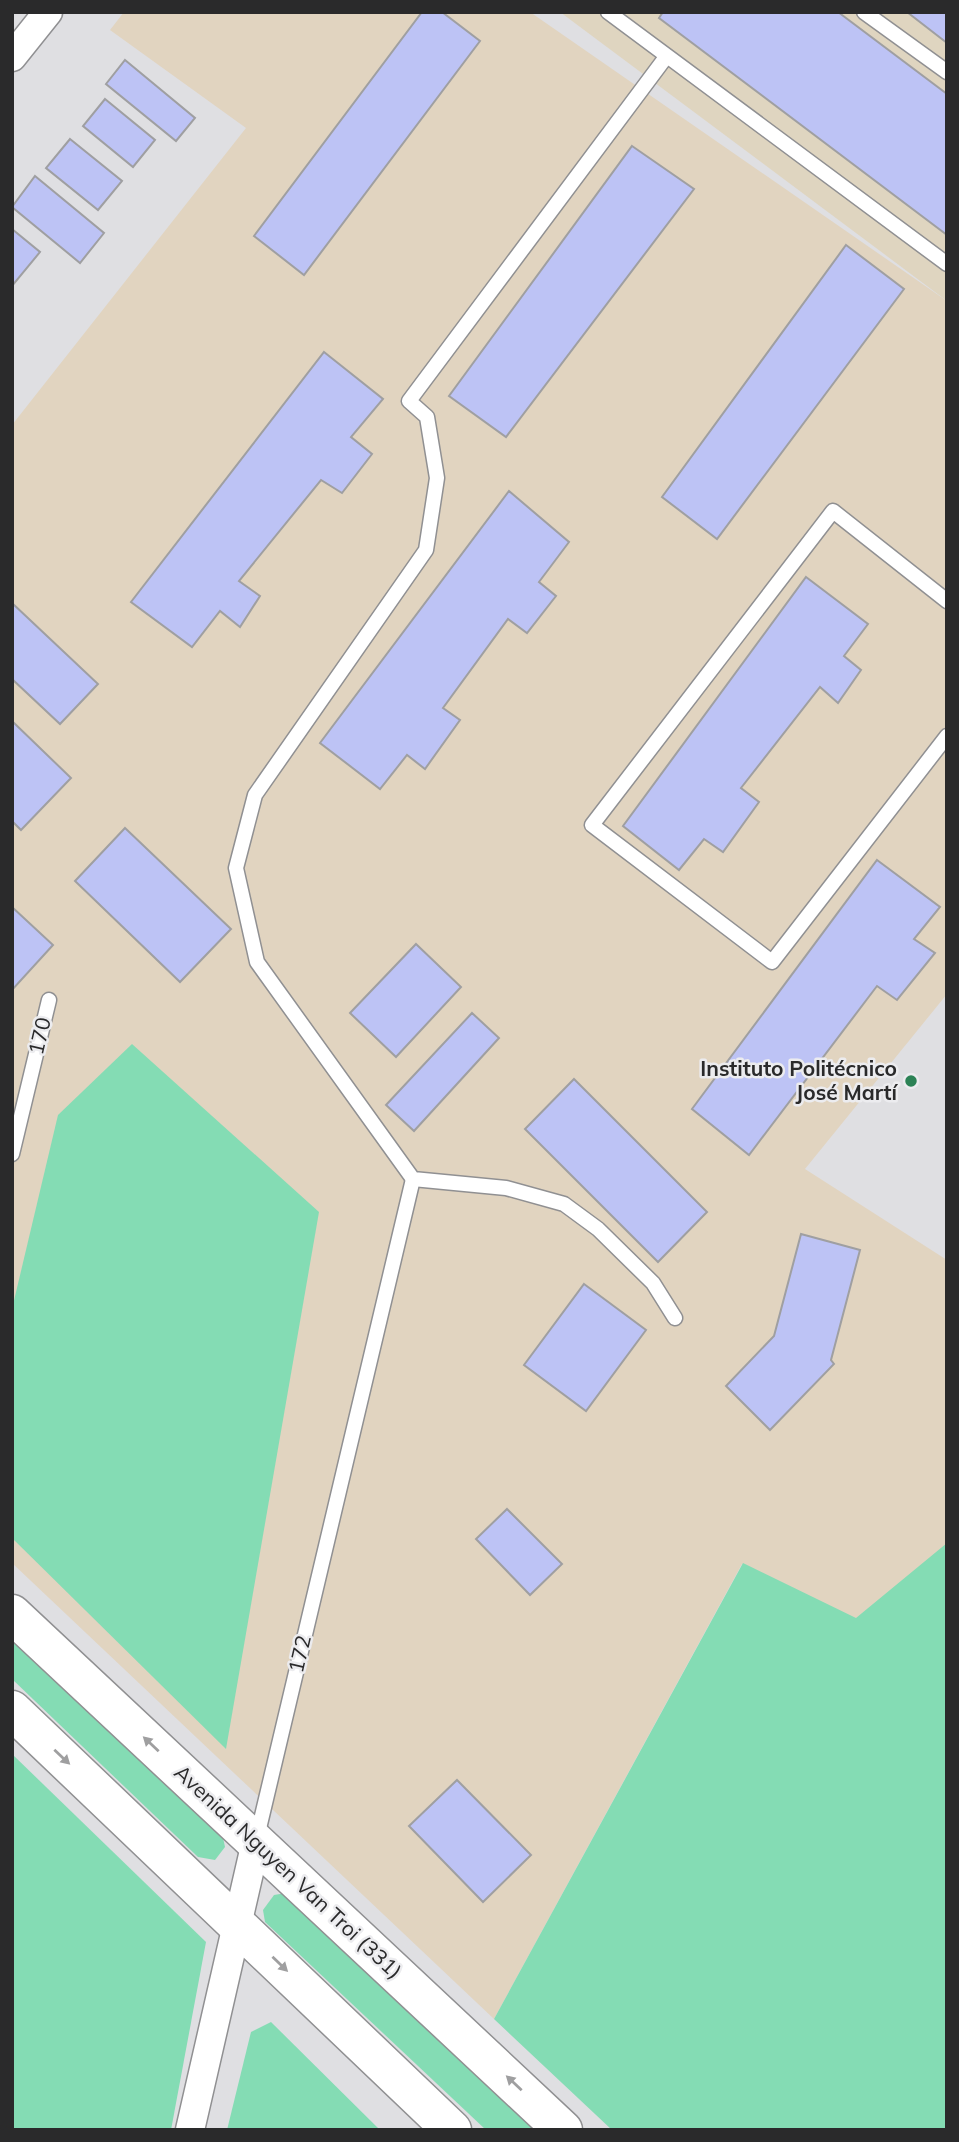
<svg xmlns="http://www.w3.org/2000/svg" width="959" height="2142" viewBox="0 0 959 2142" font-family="Mulish,sans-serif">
<rect width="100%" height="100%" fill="#dfdfe2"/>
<path fill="#e1d4c0" d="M 124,12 L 530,12 L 947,301 L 947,994 L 805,1169 L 947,1260 L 947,1545 L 853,1622 L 742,1564 L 494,2019 L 12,1563 L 12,425 L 246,128 L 110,30 Z"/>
<path fill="#dfd5c0" d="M 560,12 L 947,12 L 947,301 Z"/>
<g fill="#84dcb4">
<path d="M 132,1044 L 319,1212 L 226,1749 L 12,1538 L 12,1309 L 58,1115 Z"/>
<path d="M 947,1543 L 947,2130 L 612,2130 L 494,2019 L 743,1563 L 856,1618 Z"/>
<path d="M 12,1632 L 222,1833 L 225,1847 L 215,1860 L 198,1857 L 12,1679 Z"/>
<path d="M 12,1754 L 206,1942 L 171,2130 L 12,2130 Z"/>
<path d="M 286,1893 L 538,2130 L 486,2130 L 265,1922 L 263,1910 L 274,1895 Z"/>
<path d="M 271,2022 L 380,2130 L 227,2130 L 251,2032 Z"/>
</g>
<g fill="#bdc3f5" stroke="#9f9fa1" stroke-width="2">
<path d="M 422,12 L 442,12 L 480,41 L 304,275 L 254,236 Z"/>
<path d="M 663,12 L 838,12 L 947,94 L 947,235 L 659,18 Z"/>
<path d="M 907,12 L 947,12 L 947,43 Z"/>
<path d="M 125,60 L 195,118 L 176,141 L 106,84 Z"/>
<path d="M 105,99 L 155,140 L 133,167 L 83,126 Z"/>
<path d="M 70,139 L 122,181 L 98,210 L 46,168 Z"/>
<path d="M 632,146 L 694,189 L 506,437 L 449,396 Z"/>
<path d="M 35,176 L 104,233 L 80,263 L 12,207 Z"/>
<path d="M 12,229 L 40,252 L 12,286 Z"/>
<path d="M 846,245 L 904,289 L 717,539 L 662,497 Z"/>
<path d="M 324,352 L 383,399 L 351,437 L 372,454 L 342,493 L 321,480 L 239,581 L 260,596 L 240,627 L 220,611 L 192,647 L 131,602 Z"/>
<path d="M 509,491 L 569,542 L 539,582 L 556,596 L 527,633 L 508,619 L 443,708 L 460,720 L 425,769 L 407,755 L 380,789 L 320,743 Z"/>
<path d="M 806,577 L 868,624 L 844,656 L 861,670 L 838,703 L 820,687 L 741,788 L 759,802 L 723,852 L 704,839 L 679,870 L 623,826 Z"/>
<path d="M 12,603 L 98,684 L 60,724 L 12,679 Z"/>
<path d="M 12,721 L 71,778 L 21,830 L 12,821 Z"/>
<path d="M 125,828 L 231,929 L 180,982 L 75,881 Z"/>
<path d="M 877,860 L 940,907 L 914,939 L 935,953 L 897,1000 L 877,986 L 749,1155 L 692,1109 Z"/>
<path d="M 12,907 L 53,945 L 12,990 Z"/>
<path d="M 416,944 L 461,987 L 396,1057 L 350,1013 Z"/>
<path d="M 472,1013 L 499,1038 L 414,1131 L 386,1105 Z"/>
<path d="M 574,1079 L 707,1212 L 658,1262 L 525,1129 Z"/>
<path d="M 801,1234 L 860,1250 L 831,1360 L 834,1364 L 770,1430 L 726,1386 L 774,1336 Z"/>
<path d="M 584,1284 L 646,1330 L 586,1411 L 524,1365 Z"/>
<path d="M 507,1509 L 562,1564 L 530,1595 L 476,1539 Z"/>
<path d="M 457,1780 L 531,1855 L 483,1902 L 409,1826 Z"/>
</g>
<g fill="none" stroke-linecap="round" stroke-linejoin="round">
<defs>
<g id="lane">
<path d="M 608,12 L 947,264"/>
<path d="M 864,12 L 947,72"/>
<path d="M 666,57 L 409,401 L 427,417 L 437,478 L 426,550 L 255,795 L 236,868 L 257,962 L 413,1179 L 506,1188 L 564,1204 L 598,1229 L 653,1283 L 675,1318"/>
<path d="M 947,601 L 833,511 L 592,825 L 772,962 L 947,736"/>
<path d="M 12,1154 L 49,1000"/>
<path d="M 257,1837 L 413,1179"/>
</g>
<g id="street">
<path d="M 12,57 L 48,12"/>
<path d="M 190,2130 L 256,1842"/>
</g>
<g id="secondary">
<path d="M 12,1614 L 563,2130"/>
<path d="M 12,1710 L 452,2130"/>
</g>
</defs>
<use href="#lane" stroke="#909092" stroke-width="17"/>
<use href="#street" stroke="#909092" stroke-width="31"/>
<use href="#secondary" stroke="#909092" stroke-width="41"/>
<use href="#lane" stroke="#fff" stroke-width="14"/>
<use href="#street" stroke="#fff" stroke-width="28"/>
<use href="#secondary" stroke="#fff" stroke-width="38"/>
</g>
<defs><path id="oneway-solid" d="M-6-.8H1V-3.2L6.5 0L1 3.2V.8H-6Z" transform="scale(1.75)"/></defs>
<g fill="#9f9fa0">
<use href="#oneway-solid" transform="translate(151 1744) rotate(-137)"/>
<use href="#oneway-solid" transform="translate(62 1757) rotate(43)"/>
<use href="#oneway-solid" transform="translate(280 1964) rotate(44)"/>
<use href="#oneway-solid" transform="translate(514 2083) rotate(-137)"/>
</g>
<circle fill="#2c8255" stroke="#ececef" stroke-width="2.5" cx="911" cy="1081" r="7"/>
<g text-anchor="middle" stroke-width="5" stroke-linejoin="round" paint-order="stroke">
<g font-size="21" fill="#2a2a2b" stroke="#ececef">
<text transform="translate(40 1036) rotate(-77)" y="7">170</text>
<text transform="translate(300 1654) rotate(-77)" y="7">172</text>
<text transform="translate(288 1872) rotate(43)" y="7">Avenida Nguyen Van Troi (331)</text>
</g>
<g font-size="21" font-weight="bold" fill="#2a2a2b" stroke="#ececef" text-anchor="end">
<text x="897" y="1076">Instituto Politécnico<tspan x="897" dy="24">José Martí</tspan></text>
</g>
</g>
<rect width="959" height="2142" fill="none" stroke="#2a2a2b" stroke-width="28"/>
</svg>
